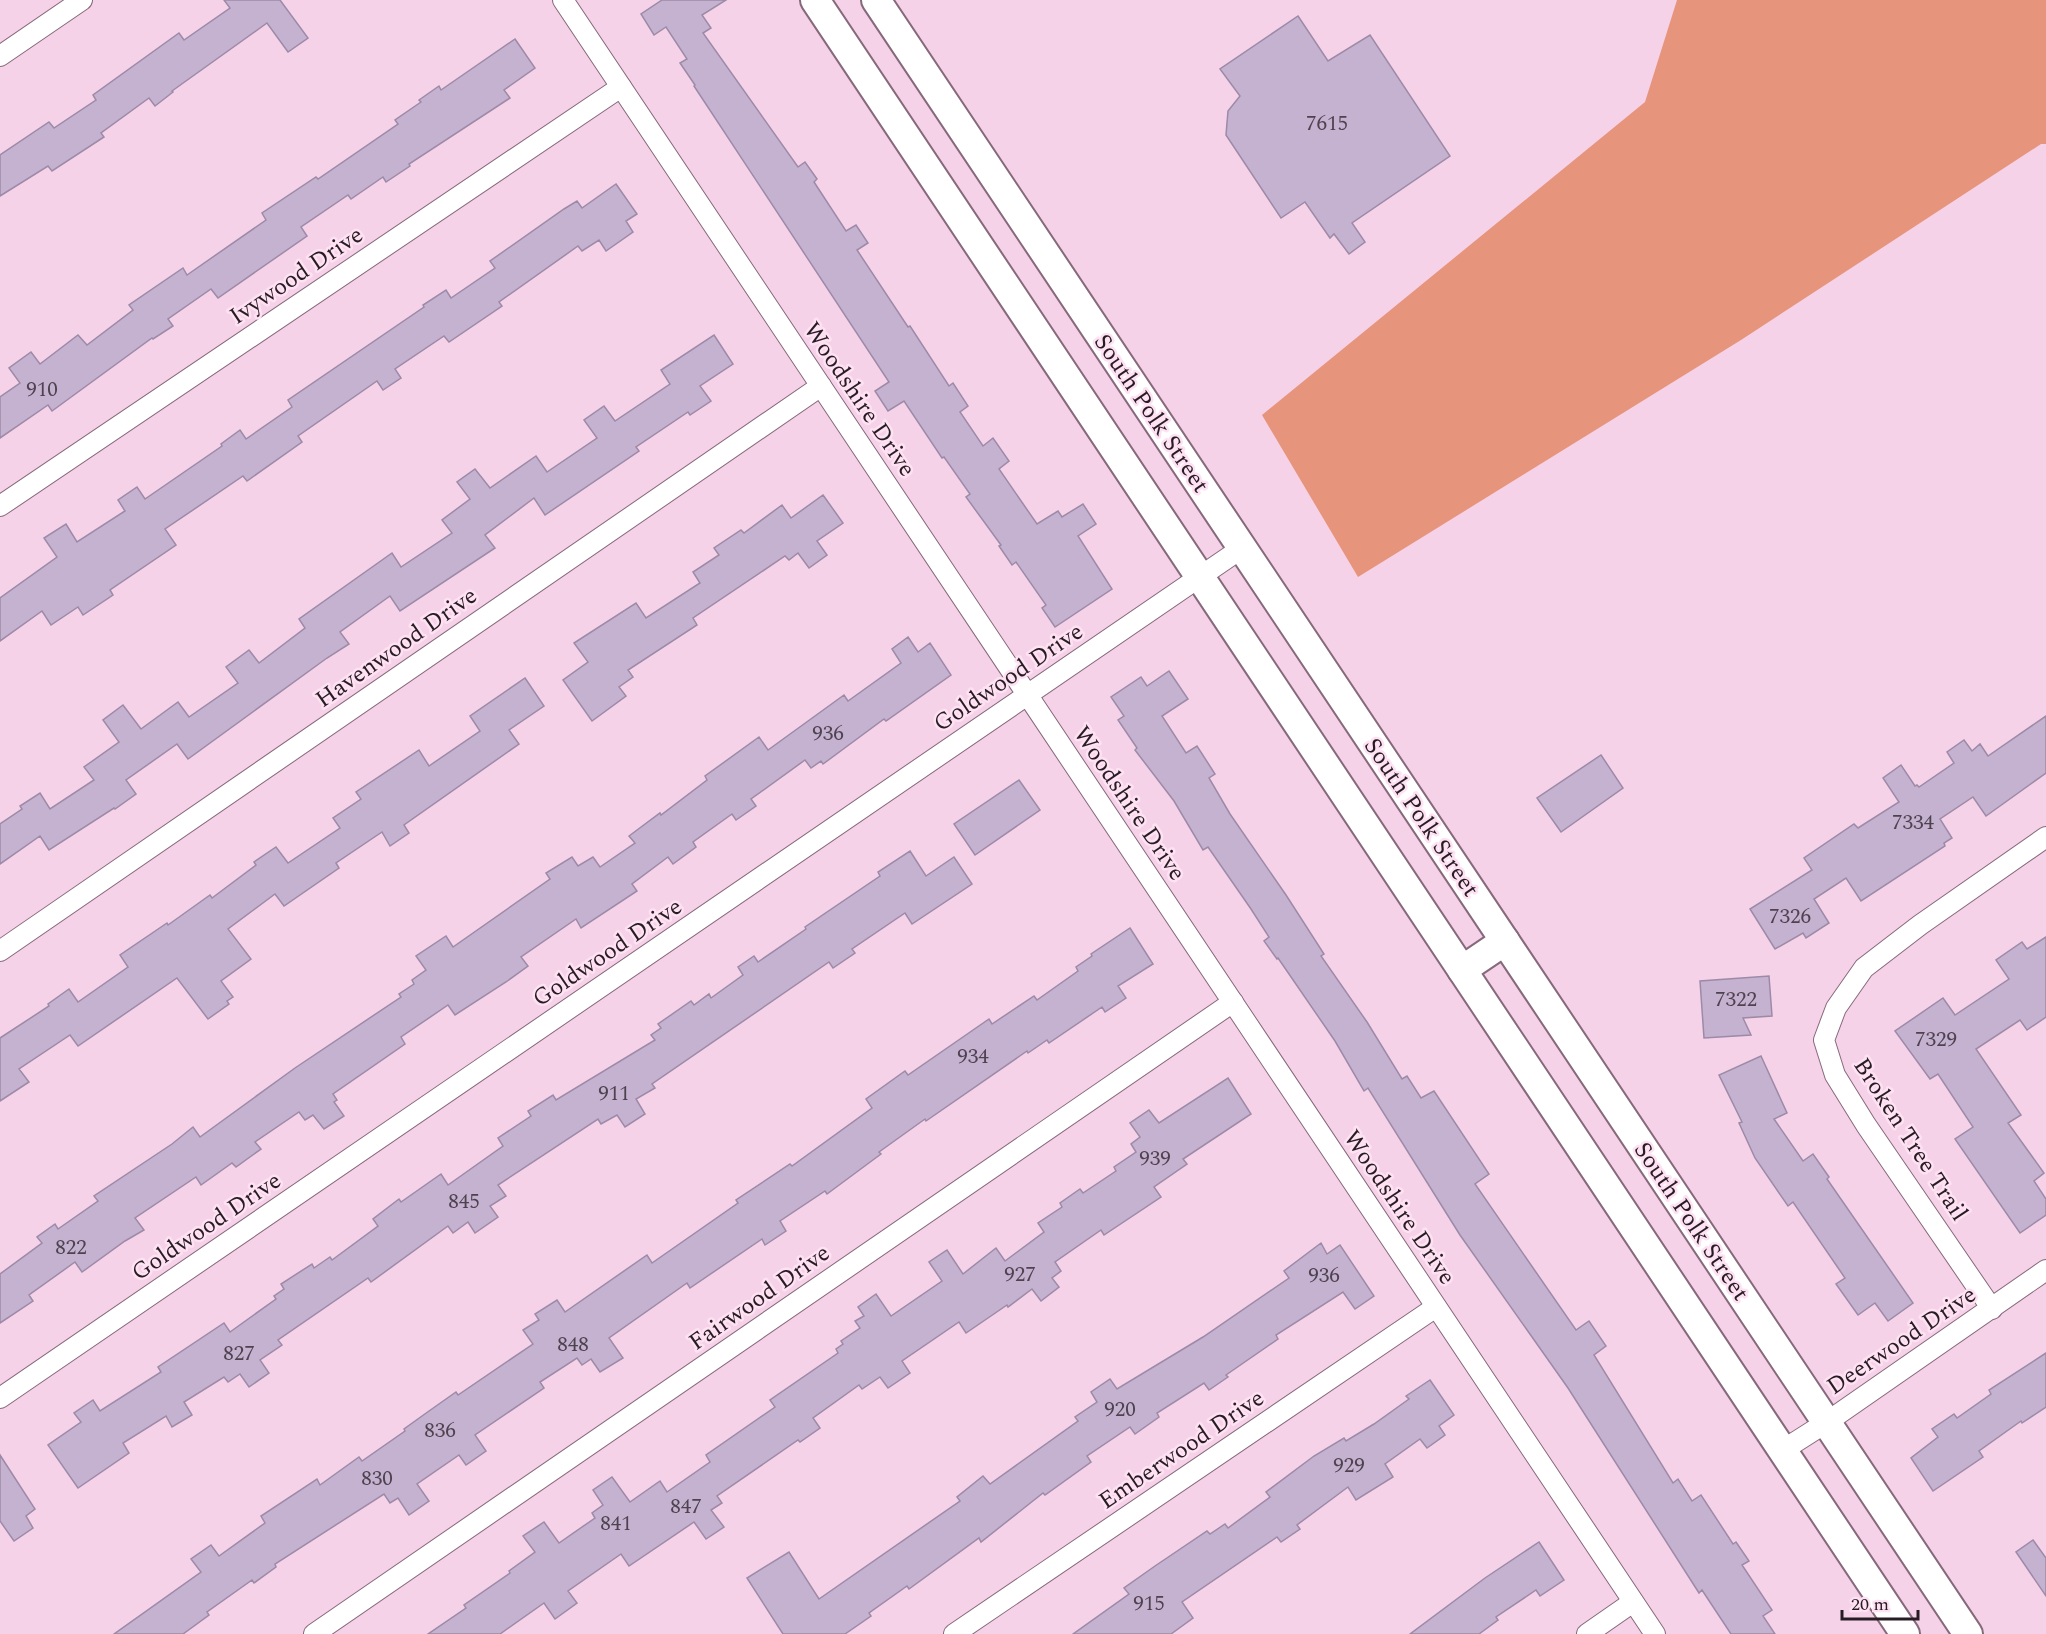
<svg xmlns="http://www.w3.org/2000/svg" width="2046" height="1634" viewBox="0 0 2046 1634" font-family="Spectral,serif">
<rect width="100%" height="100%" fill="#f5d2e8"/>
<path fill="#e6947c" d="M 1677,0 L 2046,0 L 2046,144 L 2041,144 L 1741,340 L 1358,577 L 1262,415 L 1645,102 Z"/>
<g fill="#c5b2d1" stroke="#9c8aa7" stroke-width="1.5">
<path d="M 224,0 L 280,0 L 308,38 L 288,52 L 267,23 L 172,91 L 173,92 L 155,106 L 149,98 L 101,133 L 104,137 L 52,171 L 48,166 L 0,196 L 0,155 L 49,122 L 54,128 L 96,100 L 93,95 L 179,33 L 184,40 L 230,8 Z"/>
<path d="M 662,0 L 726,0 L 702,15 L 711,28 L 703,33 L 798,167 L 805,162 L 817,179 L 814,182 L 846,231 L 856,225 L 868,243 L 857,250 L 908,327 L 910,326 L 949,386 L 953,383 L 968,406 L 960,412 L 983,446 L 993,438 L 1009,461 L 999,469 L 1037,524 L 1058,511 L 1062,517 L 1083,504 L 1096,524 L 1078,536 L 1112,589 L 1055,627 L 1042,608 L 1046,605 L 1016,562 L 1012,565 L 999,546 L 1001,545 L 966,497 L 970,494 L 944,457 L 942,458 L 904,401 L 888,411 L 875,391 L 889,382 L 694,86 L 695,85 L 680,63 L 687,59 L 666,27 L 654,35 L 641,14 Z"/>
<path d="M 1298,16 L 1328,61 L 1370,35 L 1450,156 L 1352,223 L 1365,242 L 1349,254 L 1334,234 L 1330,238 L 1305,202 L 1281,218 L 1226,135 L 1228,111 L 1240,96 L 1220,69 Z"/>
<path d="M 515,39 L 535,68 L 504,90 L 510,98 L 409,164 L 410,166 L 386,182 L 383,177 L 351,199 L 348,195 L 301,227 L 307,236 L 218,298 L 211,289 L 168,319 L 173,326 L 153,339 L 152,338 L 52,411 L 48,405 L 0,438 L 0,397 L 20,383 L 9,368 L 31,352 L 40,364 L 78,335 L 87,345 L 133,310 L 129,305 L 183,268 L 187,275 L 266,220 L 262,213 L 316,177 L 318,179 L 398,124 L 395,120 L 421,102 L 419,100 L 439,86 L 441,90 Z"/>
<path d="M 616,184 L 637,214 L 626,221 L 633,232 L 606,251 L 599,240 L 582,251 L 578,246 L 499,302 L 502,306 L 449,342 L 444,336 L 395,369 L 401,378 L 383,390 L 377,381 L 298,436 L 302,442 L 247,481 L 243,476 L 165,529 L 176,545 L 110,590 L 113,595 L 83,615 L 78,607 L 51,625 L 42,611 L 0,641 L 0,598 L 57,557 L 44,538 L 66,524 L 77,542 L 125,511 L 118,500 L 137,487 L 145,499 L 222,446 L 221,444 L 240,430 L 246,439 L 292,407 L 288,400 L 424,307 L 423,305 L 446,290 L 451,298 L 495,268 L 490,261 L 564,209 L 577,201 L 582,208 Z"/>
<path d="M 714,335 L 733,364 L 700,386 L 711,401 L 690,415 L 688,412 L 636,447 L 639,451 L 545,515 L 534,498 L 485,535 L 495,548 L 400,611 L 390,596 L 340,632 L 349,644 L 327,658 L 188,759 L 177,744 L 126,780 L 136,794 L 115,809 L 114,808 L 49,850 L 40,836 L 0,864 L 0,824 L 22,809 L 20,806 L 40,793 L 50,809 L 94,780 L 84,767 L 119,742 L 103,720 L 123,705 L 141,729 L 178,702 L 189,717 L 238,683 L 226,667 L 249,650 L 259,663 L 305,628 L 299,619 L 392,553 L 401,567 L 452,533 L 442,520 L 470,499 L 457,482 L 475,469 L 490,488 L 536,456 L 547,472 L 597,438 L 584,420 L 604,406 L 615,421 L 670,384 L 661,370 Z"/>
<path d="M 823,495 L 843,523 L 817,541 L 827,555 L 809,568 L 798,553 L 789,560 L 785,556 L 693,618 L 697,625 L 628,670 L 633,677 L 619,687 L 626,696 L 592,721 L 563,680 L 588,662 L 574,643 L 636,603 L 646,618 L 700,583 L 693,572 L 719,555 L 714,548 L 741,530 L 744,533 L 782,505 L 791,518 Z"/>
<path d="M 908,637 L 918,652 L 930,643 L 951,675 L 886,721 L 884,719 L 823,764 L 821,761 L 811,768 L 805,760 L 751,799 L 756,806 L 736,820 L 732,814 L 693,842 L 696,847 L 673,864 L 668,857 L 632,884 L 637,891 L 581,928 L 576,919 L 521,957 L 528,966 L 506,982 L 455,1015 L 448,1005 L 401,1037 L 405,1044 L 333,1094 L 337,1100 L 334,1102 L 344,1116 L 324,1129 L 313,1115 L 305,1120 L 299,1112 L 255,1142 L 261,1149 L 236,1167 L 232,1163 L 201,1185 L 196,1177 L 135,1218 L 144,1230 L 125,1241 L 82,1272 L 75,1262 L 29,1295 L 33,1301 L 0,1323 L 0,1274 L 42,1243 L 37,1237 L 55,1224 L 58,1229 L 98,1201 L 94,1196 L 172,1144 L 193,1127 L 200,1137 L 295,1068 L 401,997 L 399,994 L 414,984 L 412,980 L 426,970 L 416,956 L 446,936 L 453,947 L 550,879 L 546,873 L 572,857 L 578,866 L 593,857 L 600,867 L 635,843 L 629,836 L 660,813 L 661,815 L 707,780 L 705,776 L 759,737 L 768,750 L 844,695 L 848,701 L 901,663 L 892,649 Z"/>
<path d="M 1169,671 L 1188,699 L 1162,716 L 1186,753 L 1197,746 L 1215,774 L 1209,778 L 1230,814 L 1286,895 L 1324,954 L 1321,956 L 1367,1022 L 1402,1079 L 1407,1076 L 1421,1098 L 1434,1091 L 1489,1174 L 1475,1184 L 1576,1330 L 1589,1321 L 1606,1346 L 1594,1355 L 1673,1483 L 1678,1479 L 1692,1501 L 1701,1495 L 1733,1544 L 1736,1542 L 1749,1561 L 1742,1565 L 1772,1610 L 1763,1616 L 1775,1634 L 1731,1634 L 1702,1590 L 1699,1593 L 1568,1388 L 1460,1235 L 1368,1088 L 1364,1091 L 1335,1041 L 1278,958 L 1277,959 L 1264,941 L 1269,937 L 1251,909 L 1208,847 L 1203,850 L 1174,801 L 1135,750 L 1137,748 L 1118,720 L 1124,716 L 1111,697 L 1141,677 L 1147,686 Z"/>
<path d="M 525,678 L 544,706 L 509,730 L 519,744 L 404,825 L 409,833 L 390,846 L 382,832 L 336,863 L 339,868 L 284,906 L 275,894 L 228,929 L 251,959 L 221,981 L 233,997 L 227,1001 L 229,1004 L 208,1019 L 177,978 L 78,1046 L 70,1035 L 19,1069 L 29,1082 L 0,1101 L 0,1038 L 49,1006 L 48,1004 L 69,989 L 78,1002 L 128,967 L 120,955 L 167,923 L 168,925 L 210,895 L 212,898 L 256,865 L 254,862 L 276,847 L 288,863 L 340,828 L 333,818 L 361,799 L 356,792 L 419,750 L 429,766 L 480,731 L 470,716 Z"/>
<path d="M 2046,716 L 2046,773 L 1986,816 L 1973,797 L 1940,819 L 1952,838 L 1944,843 L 1945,846 L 1861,901 L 1846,878 L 1814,899 L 1829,923 L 1806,938 L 1803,933 L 1775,949 L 1750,909 L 1812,870 L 1804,858 L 1854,824 L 1858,828 L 1899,802 L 1883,778 L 1901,765 L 1915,786 L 1917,785 L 1919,787 L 1954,763 L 1947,752 L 1964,740 L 1972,751 L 1980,744 L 1988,756 Z"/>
<path d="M 1601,755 L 1623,788 L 1561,832 L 1537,798 Z"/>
<path d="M 1019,780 L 1040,810 L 975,855 L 954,824 Z"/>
<path d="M 910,851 L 926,876 L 954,857 L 972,884 L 912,924 L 905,913 L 852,949 L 855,953 L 833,968 L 829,962 L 652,1084 L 655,1088 L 636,1099 L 645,1114 L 625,1127 L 617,1115 L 601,1124 L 598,1119 L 498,1185 L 506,1196 L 490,1206 L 498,1217 L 475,1233 L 468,1222 L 453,1233 L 448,1226 L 371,1282 L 368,1278 L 278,1340 L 282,1345 L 260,1360 L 269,1373 L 249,1387 L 240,1374 L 228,1382 L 224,1377 L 184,1402 L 192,1415 L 172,1427 L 166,1416 L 123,1443 L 129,1453 L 78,1488 L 48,1445 L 81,1422 L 74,1413 L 93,1400 L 100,1411 L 161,1372 L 158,1367 L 224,1323 L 230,1332 L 276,1299 L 274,1296 L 284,1289 L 281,1284 L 312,1264 L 314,1268 L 330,1257 L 332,1260 L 378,1226 L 373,1219 L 399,1199 L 401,1202 L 441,1174 L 448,1185 L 503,1146 L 498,1138 L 531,1116 L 528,1111 L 553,1095 L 556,1100 L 655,1040 L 651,1035 L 661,1028 L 658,1024 L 691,1001 L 694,1005 L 709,994 L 711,998 L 743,975 L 738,967 L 754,956 L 758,962 L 806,929 L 805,927 L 880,876 L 878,872 Z"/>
<path d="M 1130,928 L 1153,964 L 1118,986 L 1126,998 L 1105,1012 L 1102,1007 L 1049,1043 L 1047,1040 L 1028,1053 L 1027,1051 L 926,1121 L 925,1119 L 879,1152 L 881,1154 L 827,1194 L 825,1191 L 780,1221 L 786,1231 L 765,1245 L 762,1239 L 690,1288 L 687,1283 L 609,1338 L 623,1358 L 600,1372 L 591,1359 L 582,1365 L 577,1358 L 540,1382 L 544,1388 L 475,1435 L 486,1451 L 466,1465 L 459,1455 L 417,1484 L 429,1501 L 409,1515 L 398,1498 L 390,1503 L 384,1494 L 275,1564 L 276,1567 L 254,1583 L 252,1580 L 207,1612 L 209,1615 L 183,1634 L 114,1634 L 201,1572 L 191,1559 L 211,1545 L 219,1556 L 265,1523 L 261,1516 L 317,1479 L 320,1485 L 359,1457 L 362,1461 L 405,1431 L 404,1429 L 429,1411 L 456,1392 L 458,1395 L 533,1344 L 523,1330 L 539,1320 L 535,1314 L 557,1300 L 565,1312 L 647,1255 L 652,1263 L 738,1203 L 736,1200 L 790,1164 L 792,1166 L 872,1108 L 866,1099 L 905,1071 L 908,1075 L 989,1019 L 992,1024 L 1034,996 L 1037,1000 L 1078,971 L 1076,967 L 1092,956 L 1091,954 Z"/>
<path d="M 2046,937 L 2046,1017 L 2027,1030 L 2020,1020 L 1976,1049 L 2021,1115 L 2008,1123 L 2044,1173 L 2034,1181 L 2046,1199 L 2046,1215 L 2020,1233 L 1955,1139 L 1973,1127 L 1938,1074 L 1930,1079 L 1895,1031 L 1943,998 L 1955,1015 L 2009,979 L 1996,960 L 2022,942 L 2027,949 Z"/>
<path d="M 1769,976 L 1772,1016 L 1743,1018 L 1751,1035 L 1704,1038 L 1700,981 Z"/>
<path d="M 1761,1056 L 1787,1113 L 1774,1119 L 1803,1161 L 1813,1154 L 1829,1177 L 1827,1179 L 1913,1303 L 1888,1321 L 1875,1303 L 1858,1315 L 1836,1284 L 1845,1278 L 1793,1202 L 1788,1206 L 1755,1158 L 1739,1123 L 1742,1122 L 1719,1075 Z"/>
<path d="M 1228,1078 L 1251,1114 L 1183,1159 L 1187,1164 L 1154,1187 L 1161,1197 L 1104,1235 L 1101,1230 L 1055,1262 L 1061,1271 L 1052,1278 L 1059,1287 L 1041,1301 L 1032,1289 L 1008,1307 L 1007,1305 L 966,1333 L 959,1322 L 902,1361 L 910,1373 L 888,1388 L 880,1377 L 862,1389 L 859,1385 L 813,1418 L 820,1428 L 800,1442 L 798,1440 L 717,1496 L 722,1503 L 711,1510 L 724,1527 L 706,1539 L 694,1522 L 629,1566 L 621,1554 L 568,1591 L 577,1603 L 555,1619 L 544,1603 L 500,1634 L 428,1634 L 466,1608 L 464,1605 L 510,1573 L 509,1571 L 535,1552 L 523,1536 L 544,1522 L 559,1543 L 595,1518 L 592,1513 L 603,1505 L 593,1490 L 612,1477 L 630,1502 L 660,1481 L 667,1492 L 710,1462 L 706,1455 L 775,1407 L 770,1400 L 838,1353 L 836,1349 L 843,1344 L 841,1341 L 860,1328 L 855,1321 L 864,1316 L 858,1307 L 876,1294 L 891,1316 L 942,1281 L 929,1262 L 947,1250 L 963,1274 L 996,1248 L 1005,1261 L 1044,1232 L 1038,1223 L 1062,1207 L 1060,1203 L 1080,1189 L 1083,1193 L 1116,1171 L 1114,1167 L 1136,1152 L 1131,1144 L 1140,1137 L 1130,1123 L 1149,1110 L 1159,1123 Z"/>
<path d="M 1321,1243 L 1327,1254 L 1340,1245 L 1374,1296 L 1355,1309 L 1343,1292 L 1276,1335 L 1278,1339 L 1226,1375 L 1228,1377 L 1209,1390 L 1204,1383 L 1157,1413 L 1159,1417 L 1135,1434 L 1130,1427 L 1087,1456 L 1091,1462 L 1045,1495 L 1043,1493 L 981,1542 L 979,1538 L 909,1589 L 907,1586 L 869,1613 L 871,1616 L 845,1634 L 783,1634 L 747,1578 L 789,1552 L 819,1599 L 960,1501 L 957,1497 L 983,1476 L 990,1484 L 1078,1421 L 1075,1417 L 1097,1402 L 1091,1392 L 1110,1379 L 1117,1389 L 1203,1337 L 1289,1278 L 1284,1271 Z"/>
<path d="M 2046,1353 L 2046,1407 L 2022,1423 L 2021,1421 L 1979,1451 L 1983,1457 L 1933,1491 L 1911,1458 L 1938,1437 L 1932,1429 L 1954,1414 L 1957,1418 L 1991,1394 L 1989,1390 Z"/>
<path d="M 1430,1380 L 1454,1415 L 1439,1426 L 1445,1435 L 1427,1448 L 1420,1439 L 1385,1464 L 1393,1477 L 1356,1500 L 1348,1487 L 1297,1525 L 1300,1529 L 1281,1542 L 1277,1537 L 1182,1602 L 1193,1618 L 1171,1634 L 1073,1634 L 1129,1594 L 1124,1588 L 1155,1566 L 1207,1531 L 1210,1534 L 1225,1524 L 1228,1528 L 1270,1497 L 1266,1492 L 1314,1456 L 1344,1438 L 1346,1441 L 1374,1424 L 1409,1399 L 1406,1396 Z"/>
<path d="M 0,1455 L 35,1509 L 26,1516 L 33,1528 L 14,1541 L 0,1521 Z"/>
<path d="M 2033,1540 L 2046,1558 L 2046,1596 L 2016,1552 Z"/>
<path d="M 1539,1542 L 1564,1580 L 1540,1596 L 1536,1590 L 1496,1617 L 1498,1620 L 1479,1634 L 1410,1634 L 1485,1578 Z"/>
</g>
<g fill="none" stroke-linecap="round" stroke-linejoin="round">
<defs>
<g id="minor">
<path d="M 563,0 L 1655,1634"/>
<path d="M 0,56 L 82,0"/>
<path d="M 0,506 L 621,87"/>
<path d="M 0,951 L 821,386"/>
<path d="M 1992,1309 L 1866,1125 L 1835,1075 L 1824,1040 L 1836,1008 L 1864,968 L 1920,925 L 2046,837"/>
<path d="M 0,1398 L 1242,548"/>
<path d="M 1783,1450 L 1827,1422 L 2046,1270"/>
<path d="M 314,1634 L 1233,1002"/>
<path d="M 954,1634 L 1436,1307"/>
<path d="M 1587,1634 L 1633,1602"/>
</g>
<g id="secondary">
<path d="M 815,0 L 1905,1634"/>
<path d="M 876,0 L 1968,1634"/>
<path d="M 1462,970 L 1505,941"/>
</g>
</defs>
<use href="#minor" stroke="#87697c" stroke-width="22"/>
<use href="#secondary" stroke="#87697c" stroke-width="32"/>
<use href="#minor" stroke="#fff" stroke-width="20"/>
<use href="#secondary" stroke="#fff" stroke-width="28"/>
</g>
<g text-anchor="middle" stroke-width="5" stroke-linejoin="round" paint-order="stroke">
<g font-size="21" fill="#4f424f">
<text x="1327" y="130">7615</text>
<text x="42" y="396">910</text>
<text x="828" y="740">936</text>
<text x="1913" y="829">7334</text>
<text x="1790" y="923">7326</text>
<text x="1736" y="1006">7322</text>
<text x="1936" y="1046">7329</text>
<text x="973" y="1063">934</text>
<text x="614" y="1100">911</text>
<text x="1155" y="1165">939</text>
<text x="464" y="1208">845</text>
<text x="71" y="1254">822</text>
<text x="1020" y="1281">927</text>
<text x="1324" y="1282">936</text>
<text x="573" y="1351">848</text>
<text x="239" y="1360">827</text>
<text x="1120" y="1416">920</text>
<text x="440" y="1437">836</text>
<text x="1349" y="1472">929</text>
<text x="377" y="1485">830</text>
<text x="686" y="1513">847</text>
<text x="616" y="1530">841</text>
<text x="1149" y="1610">915</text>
</g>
<g font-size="24" fill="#281c24" stroke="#fee2f3">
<text transform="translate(296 275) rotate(-34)" y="8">Ivywood Drive</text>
<text transform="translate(860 399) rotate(56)" y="8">Woodshire Drive</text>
<text transform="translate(1152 413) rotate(56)" y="8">South Polk Street</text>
<text transform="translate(396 647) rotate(-35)" y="8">Havenwood Drive</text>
<text transform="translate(1008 677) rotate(-34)" y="8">Goldwood Drive</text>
<text transform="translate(1130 803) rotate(56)" y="8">Woodshire Drive</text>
<text transform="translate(1422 817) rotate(56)" y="8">South Polk Street</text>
<text transform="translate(607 952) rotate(-34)" y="8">Goldwood Drive</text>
<text transform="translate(1911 1139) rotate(57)" y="8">Broken Tree Trail</text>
<text transform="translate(1400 1207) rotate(56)" y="8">Woodshire Drive</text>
<text transform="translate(1692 1221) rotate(56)" y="8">South Polk Street</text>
<text transform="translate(206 1226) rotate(-34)" y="8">Goldwood Drive</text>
<text transform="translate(759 1297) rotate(-35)" y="8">Fairwood Drive</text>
<text transform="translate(1901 1340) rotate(-34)" y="8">Deerwood Drive</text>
<text transform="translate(1181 1449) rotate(-34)" y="8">Emberwood Drive</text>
</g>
</g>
<path d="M1842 1610v9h76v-9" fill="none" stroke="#281c24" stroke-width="3"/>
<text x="1851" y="1610" font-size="18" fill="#281c24" stroke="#fee2f3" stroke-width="4.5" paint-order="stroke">20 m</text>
</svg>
